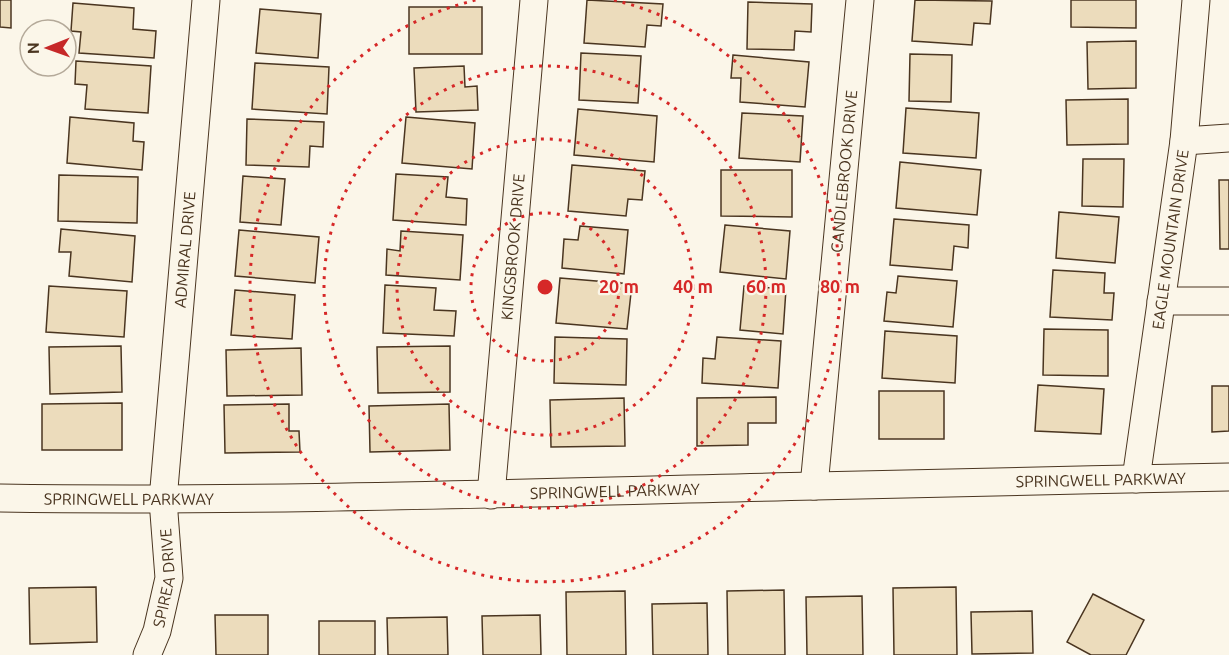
<svg xmlns="http://www.w3.org/2000/svg" width="1229" height="655" viewBox="0 0 1229 655" font-family="Ubuntu,sans-serif">
<rect width="100%" height="100%" fill="#fbf6e9"/>
<g fill="#ecdcbc" stroke="#4a3520" stroke-width="1.5">
<path d="M 0,0 L 11,0 L 11,28 L 0,27 Z"/>
<path d="M 587,0 L 663,4 L 661,26 L 647,25 L 645,47 L 584,43 Z"/>
<path d="M 915,0 L 992,1 L 990,24 L 974,23 L 972,45 L 912,41 Z"/>
<path d="M 1071,0 L 1136,0 L 1136,28 L 1071,27 Z"/>
<path d="M 748,2 L 812,4 L 811,32 L 795,31 L 794,50 L 747,49 Z"/>
<path d="M 73,3 L 134,8 L 133,29 L 156,31 L 154,58 L 79,53 L 81,32 L 71,31 Z"/>
<rect x="409" y="7" width="73" height="47"/>
<path d="M 260,9 L 321,14 L 318,58 L 256,53 Z"/>
<path d="M 1136,41 L 1136,88 L 1088,89 L 1087,42 Z"/>
<path d="M 581,53 L 641,56 L 638,103 L 579,100 Z"/>
<path d="M 910,54 L 952,55 L 951,102 L 909,101 Z"/>
<path d="M 733,55 L 809,62 L 805,107 L 740,102 L 741,78 L 731,78 Z"/>
<path d="M 76,61 L 151,66 L 148,113 L 85,109 L 87,85 L 75,84 Z"/>
<path d="M 255,63 L 329,67 L 327,114 L 252,109 Z"/>
<path d="M 464,66 L 465,87 L 477,86 L 478,110 L 416,112 L 414,68 Z"/>
<path d="M 1128,99 L 1128,144 L 1067,145 L 1066,100 Z"/>
<path d="M 906,108 L 979,113 L 976,158 L 903,153 Z"/>
<path d="M 578,109 L 657,116 L 654,162 L 574,155 Z"/>
<path d="M 742,113 L 803,116 L 800,162 L 739,158 Z"/>
<path d="M 70,117 L 134,123 L 133,141 L 144,142 L 142,170 L 67,163 Z"/>
<path d="M 406,117 L 475,123 L 472,169 L 402,163 Z"/>
<path d="M 247,119 L 324,122 L 323,147 L 310,146 L 309,167 L 246,165 Z"/>
<path d="M 1083,159 L 1124,159 L 1123,207 L 1082,206 Z"/>
<path d="M 900,162 L 981,170 L 977,215 L 896,208 Z"/>
<path d="M 572,165 L 645,171 L 642,200 L 628,199 L 626,216 L 568,211 Z"/>
<path d="M 721,170 L 792,170 L 792,217 L 721,216 Z"/>
<path d="M 396,174 L 448,177 L 446,197 L 467,199 L 466,225 L 393,220 Z"/>
<path d="M 59,175 L 138,177 L 137,223 L 58,221 Z"/>
<path d="M 243,176 L 285,179 L 281,225 L 240,222 Z"/>
<path d="M 1219,180 L 1229,180 L 1229,249 L 1220,249 Z"/>
<path d="M 1059,212 L 1119,217 L 1115,263 L 1056,258 Z"/>
<path d="M 894,219 L 969,225 L 968,248 L 954,246 L 952,270 L 890,265 Z"/>
<path d="M 725,225 L 790,231 L 786,279 L 720,272 Z"/>
<path d="M 580,226 L 628,230 L 624,274 L 562,268 L 564,239 L 578,240 Z"/>
<path d="M 61,229 L 135,236 L 132,282 L 69,276 L 71,252 L 59,252 Z"/>
<path d="M 239,230 L 319,237 L 315,283 L 235,276 Z"/>
<path d="M 401,231 L 463,235 L 460,280 L 386,275 L 387,249 L 400,251 Z"/>
<path d="M 1053,270 L 1105,273 L 1104,293 L 1114,293 L 1112,320 L 1050,317 Z"/>
<path d="M 898,276 L 957,281 L 953,327 L 884,321 L 887,292 L 896,293 Z"/>
<path d="M 560,278 L 632,284 L 627,329 L 556,323 Z"/>
<path d="M 385,285 L 436,288 L 434,310 L 456,311 L 454,336 L 383,333 Z"/>
<path d="M 49,286 L 127,291 L 124,337 L 46,332 Z"/>
<path d="M 744,286 L 786,289 L 783,334 L 740,330 Z"/>
<path d="M 235,290 L 295,295 L 292,339 L 231,335 Z"/>
<path d="M 1044,329 L 1108,330 L 1108,376 L 1043,375 Z"/>
<path d="M 885,331 L 957,336 L 955,383 L 882,378 Z"/>
<path d="M 555,337 L 627,339 L 626,385 L 554,383 Z"/>
<path d="M 717,337 L 781,341 L 778,388 L 702,383 L 703,358 L 715,359 Z"/>
<path d="M 121,346 L 122,392 L 50,394 L 49,347 Z"/>
<path d="M 450,346 L 450,392 L 378,393 L 377,347 Z"/>
<path d="M 301,348 L 302,395 L 227,396 L 226,350 Z"/>
<path d="M 1038,385 L 1104,389 L 1101,434 L 1035,431 Z"/>
<path d="M 1212,386 L 1229,386 L 1229,431 L 1212,432 Z"/>
<rect x="879" y="391" width="65" height="48"/>
<path d="M 776,397 L 776,423 L 748,423 L 748,445 L 697,446 L 697,398 Z"/>
<path d="M 624,398 L 625,446 L 551,447 L 550,400 Z"/>
<path d="M 122,403 L 122,450 L 42,450 L 42,404 Z"/>
<path d="M 289,404 L 289,431 L 299,431 L 300,452 L 225,453 L 224,405 Z"/>
<path d="M 449,404 L 450,450 L 370,452 L 369,406 Z"/>
<path d="M 96,587 L 97,642 L 30,644 L 29,588 Z"/>
<path d="M 956,587 L 957,655 L 894,655 L 893,588 Z"/>
<path d="M 784,590 L 785,655 L 728,655 L 727,591 Z"/>
<path d="M 625,591 L 626,655 L 567,655 L 566,592 Z"/>
<path d="M 1093,594 L 1144,620 L 1126,655 L 1091,655 L 1067,642 Z"/>
<path d="M 862,596 L 863,655 L 807,655 L 806,597 Z"/>
<path d="M 707,603 L 708,655 L 653,655 L 652,604 Z"/>
<path d="M 1032,611 L 1033,653 L 972,654 L 971,612 Z"/>
<path d="M 215,615 L 268,615 L 268,655 L 216,655 Z"/>
<path d="M 540,615 L 541,655 L 483,655 L 482,616 Z"/>
<path d="M 447,617 L 448,655 L 388,655 L 387,618 Z"/>
<rect x="319" y="621" width="56" height="34"/>
</g>
<g fill="none" stroke-linecap="round" stroke-linejoin="round">
<defs>
<g id="minor">
<path d="M 1184,141 L 1229,138"/>
<path d="M 1161,301 L 1229,301"/>
<path id="s1" d="M 1136,479 L 1184,141 L 1196,0"/>
<path id="s2" d="M 814,486 L 860,0"/>
<path id="s3" d="M 491,495 L 534,0"/>
<path id="s4" d="M 0,498 C 272,502 543,492 815,486 C 953,482 1091,480 1229,477"/>
<path id="s5" d="M 147,655 L 157,631 L 169,578 L 163,500 L 206,0"/>
</g>
</defs>
<use href="#minor" stroke="#4a3520" stroke-width="29"/>
<use href="#minor" stroke="#fbf6e9" stroke-width="27"/>
</g>
<g fill="none" stroke="#d62828" stroke-width="3" stroke-dasharray="3 6">
<circle cx="545" cy="287" r="74"/>
<circle cx="545" cy="287" r="148"/>
<circle cx="545" cy="287" r="221"/>
<path d="M614 0A295 295 0 1 1 476 0"/>
</g>
<g text-anchor="middle" stroke-width="4.5" stroke-linejoin="round" paint-order="stroke">
<g font-size="16" fill="#4a3520" stroke="#fbf6e9">
<text dy="6" stroke="none"><textPath href="#s2" startOffset="316">CANDLEBROOK DRIVE</textPath></text>
<text dy="6" stroke="none"><textPath href="#s1" startOffset="242">EAGLE MOUNTAIN DRIVE</textPath></text>
<text dy="6" stroke="none"><textPath href="#s3" startOffset="249">KINGSBROOK DRIVE</textPath></text>
<text dy="6" stroke="none"><textPath href="#s5" startOffset="410">ADMIRAL DRIVE</textPath></text>
<text dy="6" stroke="none"><textPath href="#s4" startOffset="1101">SPRINGWELL PARKWAY</textPath></text>
<text dy="6" stroke="none"><textPath href="#s4" startOffset="615">SPRINGWELL PARKWAY</textPath></text>
<text dy="6" stroke="none"><textPath href="#s4" startOffset="129">SPRINGWELL PARKWAY</textPath></text>
<text dy="6" stroke="none"><textPath href="#s5" startOffset="80">SPIREA DRIVE</textPath></text>
</g>
</g>
<circle cx="545" cy="287" r="9" fill="#d62828" stroke="#fbf6e9" stroke-width="3"/>
<g font-size="18" text-anchor="middle" font-weight="bold" fill="#d62828" stroke="#fbf6e9" stroke-width="4.5" stroke-linejoin="round" paint-order="stroke">
<text x="619" y="293">20 m</text>
<text x="693" y="293">40 m</text>
<text x="766" y="293">60 m</text>
<text x="840" y="293">80 m</text>
</g>
<g transform="translate(48 48) rotate(269)"><circle r="28" fill="#fbf6e9" stroke="#b4a999" stroke-width="1.5"/>
<path d="M0-4.5L10 22L0 15L-10 22Z" fill="#c62828"/>
<text y="-9" font-size="16" font-weight="bold" text-anchor="middle" fill="#4a3520">N</text>
</g>
</svg>
